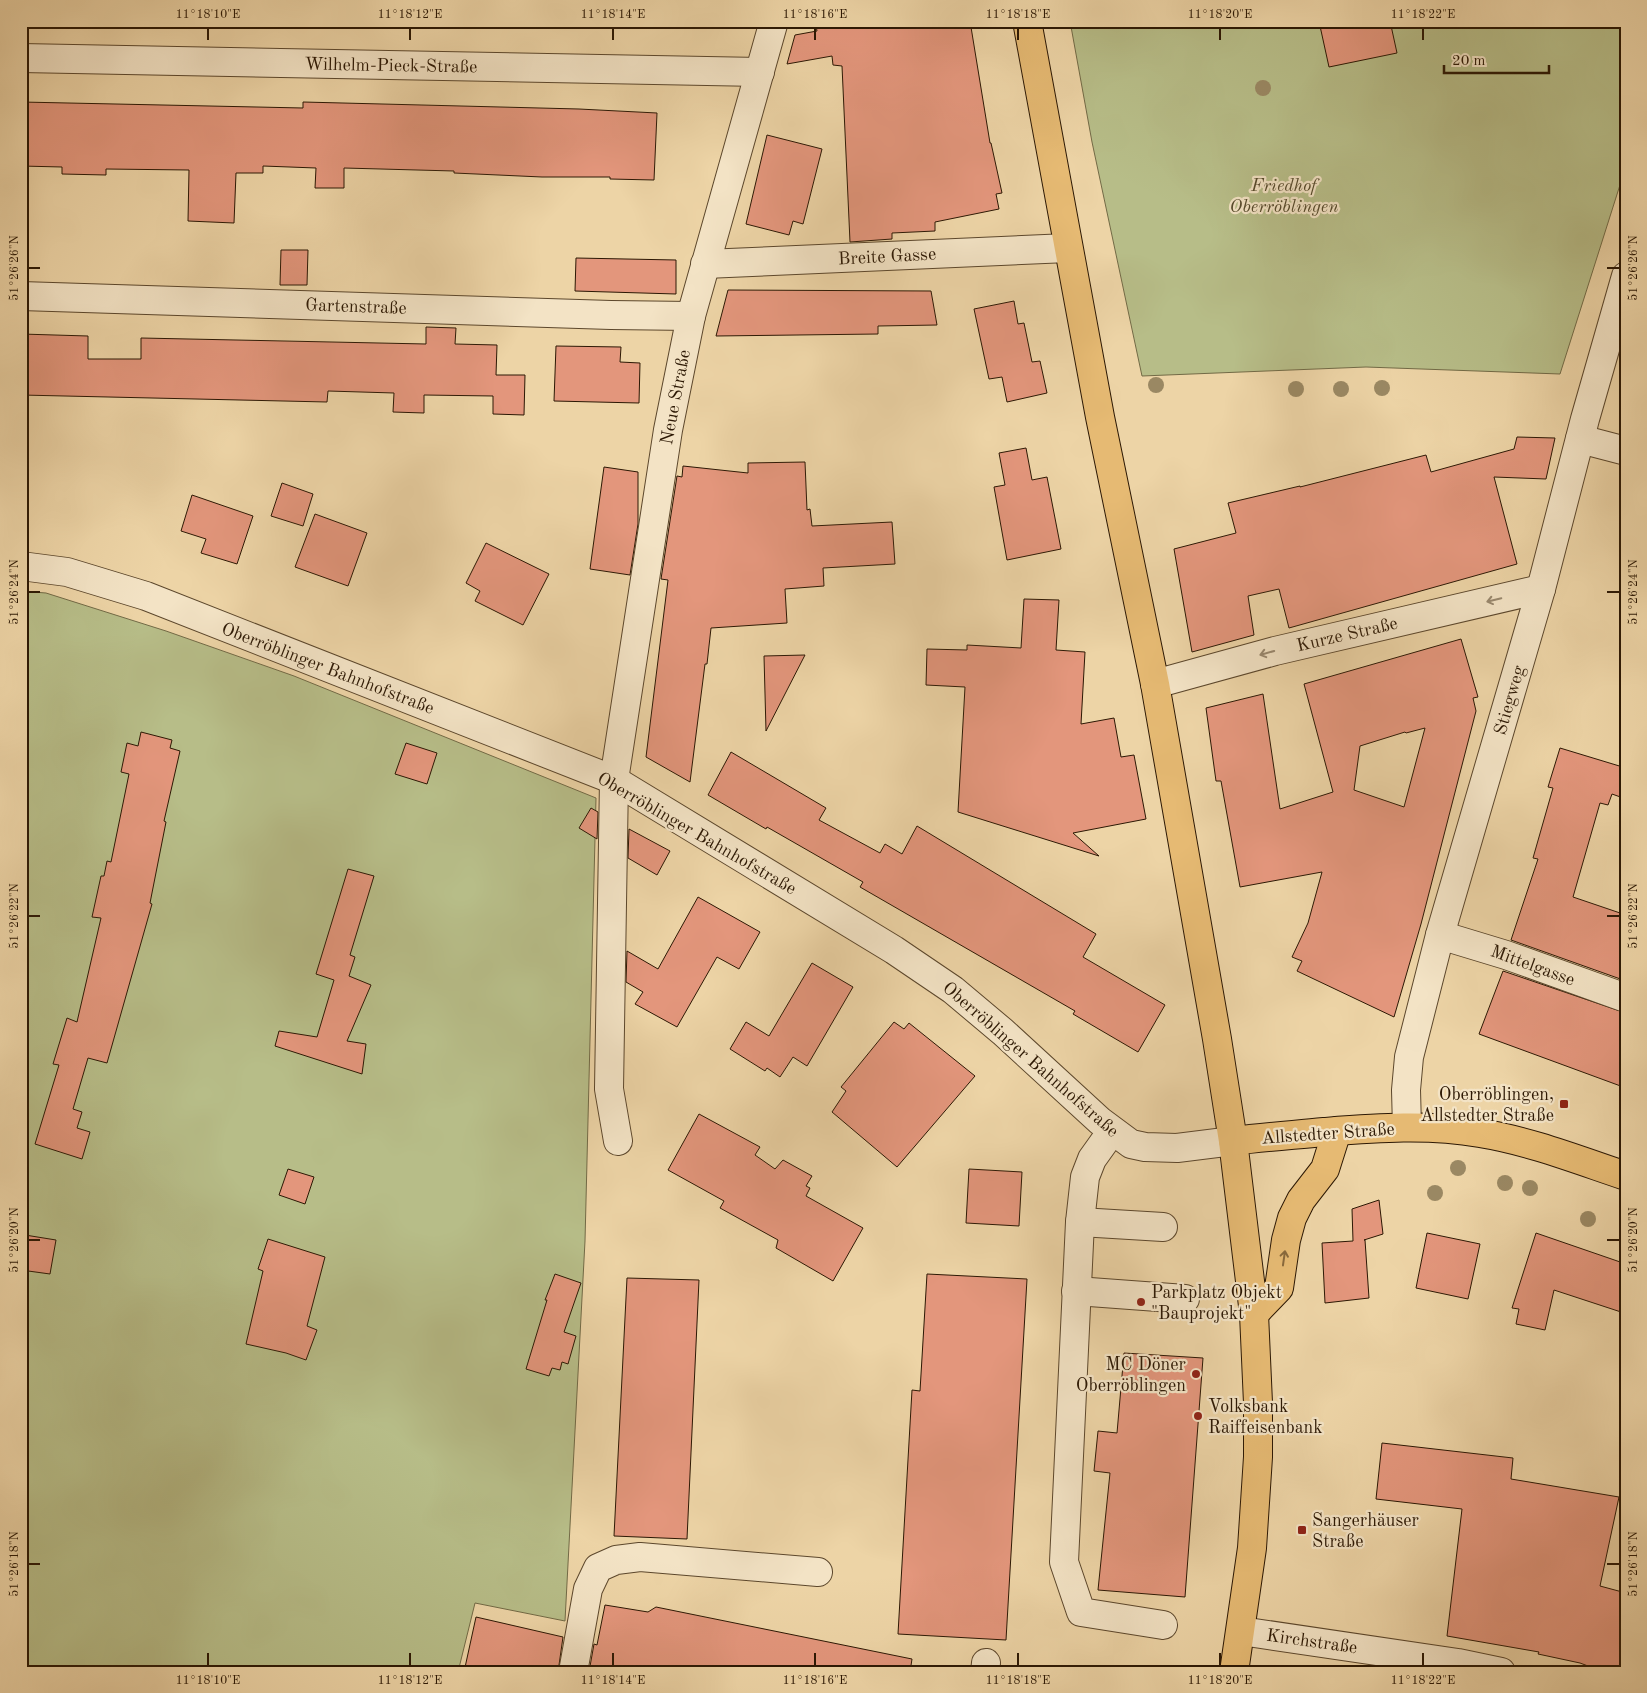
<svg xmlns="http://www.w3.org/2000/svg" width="1647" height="1693" viewBox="0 0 1647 1693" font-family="'Old Standard TT',serif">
<rect width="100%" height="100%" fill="#edd4a6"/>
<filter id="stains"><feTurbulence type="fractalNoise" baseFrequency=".004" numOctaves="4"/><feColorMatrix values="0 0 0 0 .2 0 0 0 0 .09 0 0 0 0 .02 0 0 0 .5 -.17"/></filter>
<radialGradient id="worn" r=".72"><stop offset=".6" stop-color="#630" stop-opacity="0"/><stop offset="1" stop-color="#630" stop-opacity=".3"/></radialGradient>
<g fill="#b7bd88" stroke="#726a46">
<path d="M 1070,21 L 1626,21 L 1626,166 L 1560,374 L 1366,367 L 1142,376 L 1092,142 Z"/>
<path d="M 21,591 L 46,593 L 166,631 L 294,676 L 596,798 L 585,1241 L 565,1621 L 475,1603 L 458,1672 L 21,1672 Z"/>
</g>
<g fill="#e3967c" stroke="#2c1804" fill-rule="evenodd">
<path d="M 815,21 L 970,21 L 990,143 L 991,143 L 1002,193 L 996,194 L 999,209 L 935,222 L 935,231 L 892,233 L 892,239 L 850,242 L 842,66 L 833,65 L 832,56 L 787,64 L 795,35 L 817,31 Z"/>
<path d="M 1341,21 L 1390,21 L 1397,53 L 1329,67 L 1320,26 Z"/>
<path d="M 21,102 L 303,108 L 303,102 L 579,109 L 657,113 L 654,180 L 610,179 L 610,177 L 542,177 L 454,173 L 454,171 L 344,168 L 344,188 L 315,188 L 316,168 L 263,166 L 263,173 L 236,173 L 234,223 L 188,221 L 189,170 L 106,169 L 106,175 L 62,174 L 62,167 L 21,166 Z"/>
<path d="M 767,135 L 822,149 L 803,224 L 793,221 L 789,235 L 746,224 Z"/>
<path d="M 281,250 L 308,250 L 307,285 L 280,285 Z"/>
<path d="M 576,258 L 676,260 L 676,294 L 575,291 Z"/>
<path d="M 728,290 L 931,291 L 937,325 L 878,326 L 878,334 L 716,336 Z"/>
<path d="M 1014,301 L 1018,324 L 1024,323 L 1032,362 L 1040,361 L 1047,393 L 1007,402 L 1002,377 L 989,379 L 974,309 Z"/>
<path d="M 426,327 L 456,328 L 455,344 L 497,345 L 496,375 L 525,375 L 524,415 L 493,414 L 493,396 L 424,395 L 424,413 L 393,412 L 394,393 L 328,391 L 327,402 L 21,395 L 21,334 L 88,336 L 88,359 L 141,359 L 141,338 L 426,344 Z"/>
<path d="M 556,346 L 621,347 L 620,362 L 640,363 L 639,403 L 554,401 Z"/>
<path d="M 1517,437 L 1555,438 L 1546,479 L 1494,477 L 1517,564 L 1289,628 L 1279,589 L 1248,596 L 1254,635 L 1192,652 L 1174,549 L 1236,533 L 1228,503 L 1300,486 L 1300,487 L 1426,455 L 1431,472 L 1514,449 Z"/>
<path d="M 1026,448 L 1032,480 L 1047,477 L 1061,549 L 1007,560 L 994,487 L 1005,485 L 999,453 Z"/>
<path d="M 805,462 L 807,510 L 810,509 L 812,526 L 892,522 L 895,564 L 823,568 L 824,586 L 785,589 L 787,623 L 711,628 L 707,664 L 705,664 L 690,782 L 646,757 L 668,580 L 661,579 L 677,476 L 682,477 L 683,466 L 748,473 L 748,463 Z"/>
<path d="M 604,467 L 638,472 L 638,524 L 630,575 L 590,569 Z"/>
<path d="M 282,483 L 313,494 L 303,526 L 271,516 Z"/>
<path d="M 192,495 L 253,516 L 237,564 L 201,553 L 206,539 L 181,531 Z"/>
<path d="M 315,514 L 367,533 L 348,586 L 295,567 Z"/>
<path d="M 486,543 L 549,574 L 523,625 L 475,601 L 480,591 L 466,583 Z"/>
<path d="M 1024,599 L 1059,600 L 1056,650 L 1085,652 L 1081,724 L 1114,718 L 1121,757 L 1134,755 L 1146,819 L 1073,833 L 1099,856 L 958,812 L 965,687 L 926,685 L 927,649 L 967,650 L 967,645 L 1021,648 Z"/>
<path d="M 1461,639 L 1478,697 L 1473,698 L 1476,711 L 1421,924 L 1394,1017 L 1297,971 L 1302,961 L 1292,957 L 1308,923 L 1322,872 L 1240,887 L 1221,781 L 1216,781 L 1206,708 L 1263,694 L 1280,809 L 1333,792 L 1304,684 ZM 1425,728 L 1404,807 L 1354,790 L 1360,746 L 1405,732 L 1406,733 Z"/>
<path d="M 805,655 L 766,731 L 764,656 Z"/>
<path d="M 141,732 L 172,740 L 170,748 L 180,751 L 164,821 L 166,822 L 150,903 L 152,904 L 107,1063 L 88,1058 L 73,1109 L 82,1112 L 77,1128 L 90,1132 L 82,1159 L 35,1144 L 59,1065 L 53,1064 L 67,1018 L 77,1022 L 101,918 L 92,917 L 101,876 L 104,876 L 107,861 L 111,862 L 129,774 L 121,772 L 127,743 L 138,746 Z"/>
<path d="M 406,743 L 437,753 L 427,784 L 395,774 Z"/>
<path d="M 1560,748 L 1626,768 L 1626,799 L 1612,794 L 1608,805 L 1600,803 L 1573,897 L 1626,915 L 1626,981 L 1511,940 L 1538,859 L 1533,858 L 1553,788 L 1548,787 Z"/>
<path d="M 731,752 L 826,808 L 819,820 L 880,853 L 885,844 L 902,854 L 917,826 L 1096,934 L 1083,957 L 1165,1005 L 1138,1052 L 1073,1014 L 1075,1011 L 860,887 L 863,882 L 767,827 L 766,829 L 708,795 Z"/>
<path d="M 591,808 L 598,812 L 597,839 L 579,828 Z"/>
<path d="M 629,829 L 670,851 L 657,875 L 628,858 Z"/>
<path d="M 348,869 L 374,876 L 350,955 L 355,957 L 349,976 L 371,985 L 347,1041 L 366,1044 L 362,1074 L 275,1046 L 279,1031 L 317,1037 L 334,980 L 316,974 Z"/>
<path d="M 698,897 L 760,932 L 739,969 L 717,957 L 677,1027 L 635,1004 L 643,992 L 626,982 L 627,951 L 658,969 Z"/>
<path d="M 812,963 L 853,987 L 807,1066 L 793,1057 L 780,1077 L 767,1068 L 765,1071 L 730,1049 L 746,1022 L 769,1036 Z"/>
<path d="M 1503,971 L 1626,1013 L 1626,1088 L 1479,1034 Z"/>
<path d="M 894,1022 L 904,1029 L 909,1023 L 975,1076 L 897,1167 L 832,1112 L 846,1091 L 841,1087 Z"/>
<path d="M 699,1114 L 760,1147 L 755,1155 L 775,1169 L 783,1160 L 812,1176 L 806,1186 L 810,1188 L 806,1196 L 863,1228 L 833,1281 L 776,1248 L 778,1240 L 720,1208 L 724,1201 L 668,1170 Z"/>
<path d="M 288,1169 L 314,1177 L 305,1204 L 279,1195 Z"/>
<path d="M 969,1169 L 1022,1172 L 1019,1226 L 966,1223 Z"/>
<path d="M 1379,1200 L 1383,1234 L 1364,1240 L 1365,1240 L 1369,1298 L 1325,1303 L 1322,1243 L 1353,1241 L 1352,1209 Z"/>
<path d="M 1427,1233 L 1480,1244 L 1468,1299 L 1416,1288 Z"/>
<path d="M 1536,1233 L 1626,1264 L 1626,1297 L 1621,1312 L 1554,1290 L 1545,1330 L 1516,1324 L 1519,1309 L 1512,1308 Z"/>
<path d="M 25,1235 L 56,1240 L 50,1274 L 21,1270 Z"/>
<path d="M 268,1239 L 325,1257 L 307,1326 L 317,1330 L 306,1360 L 286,1353 L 246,1344 L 263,1271 L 258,1269 Z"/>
<path d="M 555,1274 L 581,1283 L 564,1332 L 576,1336 L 568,1364 L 562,1362 L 560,1370 L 552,1368 L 549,1376 L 526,1369 L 547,1300 L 545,1300 Z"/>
<path d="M 927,1274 L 1027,1279 L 1006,1640 L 898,1634 L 912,1390 L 920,1391 Z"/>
<path d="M 627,1278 L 699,1280 L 687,1539 L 614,1536 Z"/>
<path d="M 1124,1353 L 1203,1358 L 1185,1597 L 1098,1590 L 1110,1473 L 1094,1471 L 1098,1431 L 1117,1433 Z"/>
<path d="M 1382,1443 L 1513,1458 L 1511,1479 L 1619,1497 L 1600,1586 L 1626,1593 L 1626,1672 L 1604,1672 L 1580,1663 L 1538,1654 L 1539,1652 L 1447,1636 L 1462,1509 L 1376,1499 Z"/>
<path d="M 605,1605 L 648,1612 L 656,1607 L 912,1659 L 910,1672 L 589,1672 L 594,1644 L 597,1645 Z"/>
<path d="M 476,1617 L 563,1637 L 558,1672 L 464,1672 Z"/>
</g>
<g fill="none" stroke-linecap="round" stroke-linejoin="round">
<defs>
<g id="minor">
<path d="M 21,58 L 760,72"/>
<path d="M 705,264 L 1068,248"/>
<path d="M 21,296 L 611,315 L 691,316"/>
<path d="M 1580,439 L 1626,451"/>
<path d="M 21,566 L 67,572 L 146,596 L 614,780 L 894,950 L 953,990 L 1003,1032 L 1100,1121 L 1131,1144 L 1145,1147 L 1177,1148 L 1233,1141"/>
<path d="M 1155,684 L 1275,651 L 1541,589"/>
<path d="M 1440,935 L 1506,955 L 1626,998"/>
<path d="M 1407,1127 L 1406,1090 L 1409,1057 L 1440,935 L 1541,589 L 1585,419 L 1626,276"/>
<path d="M 1112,1131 L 1092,1159 L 1085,1177 L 1080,1222 L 1064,1562 L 1081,1612 L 1163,1625"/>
<path d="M 618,1141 L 609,1089 L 614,780 L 668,430 L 691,316 L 774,21"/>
<path d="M 1080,1222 L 1163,1227"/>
<path d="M 1076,1291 L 1185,1299"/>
<path d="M 1241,1631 L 1458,1663 L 1501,1672"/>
<path d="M 573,1672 L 588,1589 L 598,1568 L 616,1560 L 640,1557 L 818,1572"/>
<path d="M 985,1672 L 986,1663"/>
</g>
<g id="major">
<path d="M 1027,21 L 1100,417 L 1155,684 L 1217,1039 L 1233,1141 L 1254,1314 L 1258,1403 L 1258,1457 L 1252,1548 L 1234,1672"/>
<path d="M 1233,1141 C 1264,1137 1294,1135 1324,1132 C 1377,1128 1428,1124 1480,1133 C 1530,1141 1578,1160 1626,1176"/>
<path d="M 1254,1314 L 1279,1288 L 1286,1240 L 1292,1218 L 1301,1200 L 1325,1169 L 1337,1131"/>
</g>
</defs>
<use href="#minor" stroke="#5c472c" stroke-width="30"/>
<use href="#major" stroke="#2c1804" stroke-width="30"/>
<use href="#minor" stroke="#f3e3c5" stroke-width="28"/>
<use href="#major" stroke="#e6ba73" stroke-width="28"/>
</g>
<g fill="#9a8863">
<circle cx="1263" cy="88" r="8"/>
<circle cx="1156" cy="385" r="8"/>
<circle cx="1382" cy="388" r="8"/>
<circle cx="1296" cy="389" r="8"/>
<circle cx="1341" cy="389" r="8"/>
<circle cx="1458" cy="1168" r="8"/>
<circle cx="1505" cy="1183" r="8"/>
<circle cx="1530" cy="1188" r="8"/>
<circle cx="1435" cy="1193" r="8"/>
<circle cx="1588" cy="1219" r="8"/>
</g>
<defs><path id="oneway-shaft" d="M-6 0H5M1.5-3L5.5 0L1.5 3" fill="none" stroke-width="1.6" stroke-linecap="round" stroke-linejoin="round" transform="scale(1.25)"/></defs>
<g stroke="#99886e">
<use href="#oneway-shaft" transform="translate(1494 600) rotate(167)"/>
<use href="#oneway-shaft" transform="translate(1267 653) rotate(164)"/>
</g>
<use stroke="#89693c" href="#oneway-shaft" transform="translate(1284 1258) rotate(-82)"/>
<path fill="none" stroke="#2c1804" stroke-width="2" d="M 208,28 L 208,40M 410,28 L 410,40M 613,28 L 613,40M 815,28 L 815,40M 1018,28 L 1018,40M 1220,28 L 1220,40M 1423,28 L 1423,40M 28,268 L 40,268M 1607,268 L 1620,268M 28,592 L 40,592M 1607,592 L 1620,592M 28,916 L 40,916M 1607,916 L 1620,916M 28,1240 L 40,1240M 1607,1240 L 1620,1240M 28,1564 L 40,1564M 1607,1564 L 1620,1564M 208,1653 L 208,1666M 410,1653 L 410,1666M 613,1653 L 613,1666M 815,1653 L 815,1666M 1018,1653 L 1018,1666M 1220,1653 L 1220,1666M 1423,1653 L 1423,1666"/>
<g fill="#8f2418" stroke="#f3e3c5" stroke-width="2">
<rect x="1559" y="1099" width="10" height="10" rx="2.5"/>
<circle cx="1141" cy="1302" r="5"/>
<circle cx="1196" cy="1374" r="5"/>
<circle cx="1198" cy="1416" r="5"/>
<rect x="1297" y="1525" width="10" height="10" rx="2.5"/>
</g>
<g text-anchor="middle" stroke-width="4.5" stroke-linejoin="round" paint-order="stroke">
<g font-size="18" fill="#2c1804" stroke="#f3e3c5">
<text transform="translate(391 65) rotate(1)" y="6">Wilhelm-Pieck-Straße</text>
<text transform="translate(887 256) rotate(-3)" y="6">Breite Gasse</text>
<text transform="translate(356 306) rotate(2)" y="6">Gartenstraße</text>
<text transform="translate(675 397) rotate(-79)" y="6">Neue Straße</text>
<text transform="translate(1347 634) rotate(-13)" y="6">Kurze Straße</text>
<text transform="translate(328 668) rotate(21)" y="6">Oberröblinger Bahnhofstraße</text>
<text transform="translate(1509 700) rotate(-74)" y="6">Stiegweg</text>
<text transform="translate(697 833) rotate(30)" y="6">Oberröblinger Bahnhofstraße</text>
<text transform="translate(1533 965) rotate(20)" y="6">Mittelgasse</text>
<text transform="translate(1031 1059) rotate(41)" y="6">Oberröblinger Bahnhofstraße</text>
<text transform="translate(1328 1133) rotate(-4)" y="6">Allstedter Straße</text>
<text transform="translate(1312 1641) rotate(8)" y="6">Kirchstraße</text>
</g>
<g font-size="18" font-style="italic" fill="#564a2c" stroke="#f3e3c5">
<text x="1284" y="191">Friedhof<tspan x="1284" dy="21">Oberröblingen</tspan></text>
</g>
<g font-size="18" fill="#2c1804" stroke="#f3e3c5" text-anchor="start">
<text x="1554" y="1100" text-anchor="end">Oberröblingen,<tspan x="1554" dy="21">Allstedter Straße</tspan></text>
<text x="1151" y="1298">Parkplatz Objekt<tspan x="1151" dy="21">"Bauprojekt"</tspan></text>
<text x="1186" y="1370" text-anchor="end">MC Döner<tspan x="1186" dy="21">Oberröblingen</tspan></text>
<text x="1208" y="1412">Volksbank<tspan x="1208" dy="21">Raiffeisenbank</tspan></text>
<text x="1312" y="1526">Sangerhäuser<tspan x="1312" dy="21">Straße</tspan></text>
</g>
</g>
<rect width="1647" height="1693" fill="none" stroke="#edd4a6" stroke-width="55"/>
<path d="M1444 65v8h105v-8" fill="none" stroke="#2c1804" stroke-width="2.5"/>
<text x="1452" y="65" font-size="15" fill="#2c1804" stroke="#f3e3c5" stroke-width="4" paint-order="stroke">20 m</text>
<rect x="28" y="28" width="1592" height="1638" fill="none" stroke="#2c1804" stroke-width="2"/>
<g font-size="12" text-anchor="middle" fill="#2c1804">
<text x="208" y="18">11°18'10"E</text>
<text x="410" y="18">11°18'12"E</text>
<text x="613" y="18">11°18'14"E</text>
<text x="815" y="18">11°18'16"E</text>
<text x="1018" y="18">11°18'18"E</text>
<text x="1220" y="18">11°18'20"E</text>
<text x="1423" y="18">11°18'22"E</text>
<text transform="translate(14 268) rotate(-90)" y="4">51°26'26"N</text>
<text transform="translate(1633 268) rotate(-90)" y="4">51°26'26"N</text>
<text transform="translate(14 592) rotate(-90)" y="4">51°26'24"N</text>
<text transform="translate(1633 592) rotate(-90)" y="4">51°26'24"N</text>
<text transform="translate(14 916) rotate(-90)" y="4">51°26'22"N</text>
<text transform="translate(1633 916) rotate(-90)" y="4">51°26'22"N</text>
<text transform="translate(14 1240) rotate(-90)" y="4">51°26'20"N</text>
<text transform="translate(1633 1240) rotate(-90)" y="4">51°26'20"N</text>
<text transform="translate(14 1564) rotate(-90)" y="4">51°26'18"N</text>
<text transform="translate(1633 1564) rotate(-90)" y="4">51°26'18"N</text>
<text x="208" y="1684">11°18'10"E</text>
<text x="410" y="1684">11°18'12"E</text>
<text x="613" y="1684">11°18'14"E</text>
<text x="815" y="1684">11°18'16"E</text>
<text x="1018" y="1684">11°18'18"E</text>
<text x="1220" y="1684">11°18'20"E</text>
<text x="1423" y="1684">11°18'22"E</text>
</g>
<rect width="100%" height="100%" filter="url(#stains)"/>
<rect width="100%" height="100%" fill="url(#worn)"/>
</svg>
